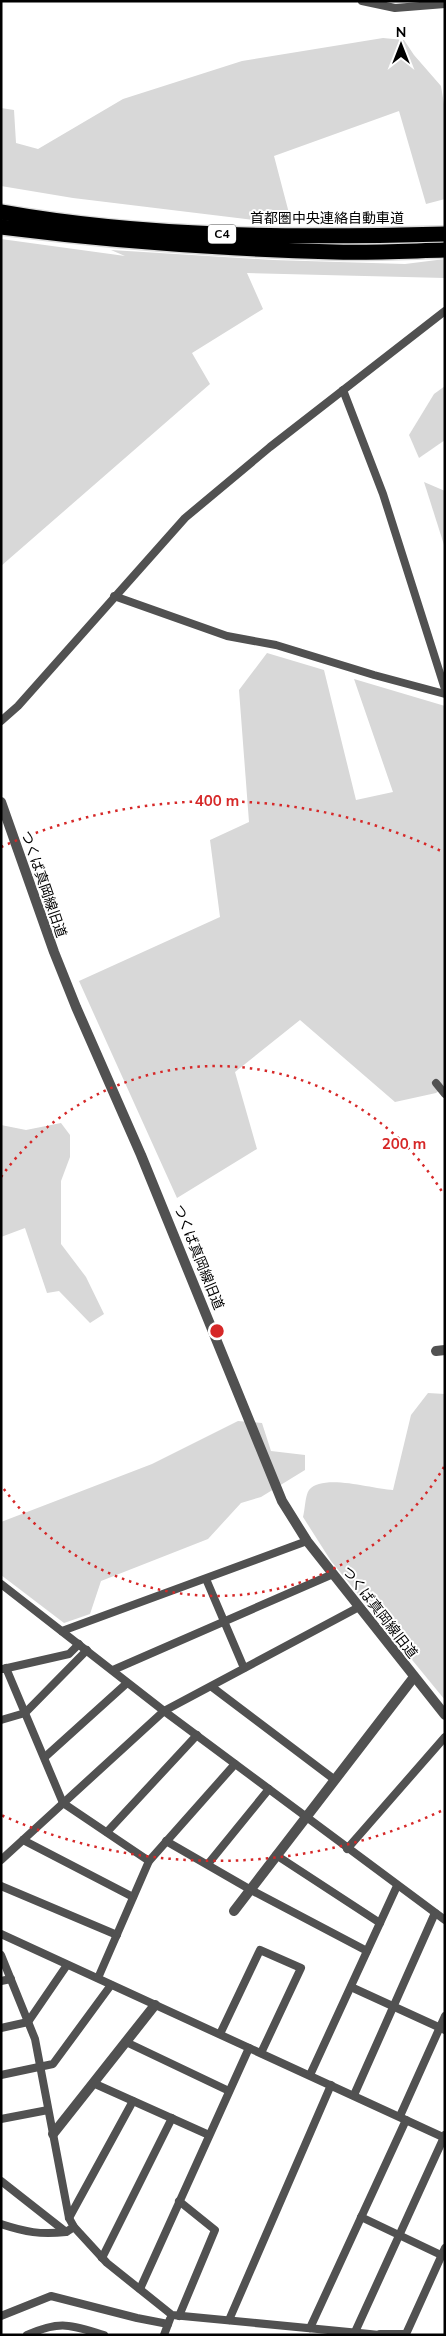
<svg xmlns="http://www.w3.org/2000/svg" width="446" height="2336" viewBox="0 0 446 2336" font-family="Mulish,'Noto Sans JP',sans-serif">
<rect width="100%" height="100%" fill="#fff"/>
<g fill="#d8d8d8">
<path d="M 383,38 L 404,40 L 414,55 L 441,86 L 445,110 L 445,199 L 426,204 L 399,111 L 274,156 L 290,217 L 270,222 L 73,198 L 1,186 L 1,108 L 14,110 L 16,143 L 38,149 L 123,99 L 242,61 Z"/>
<path d="M 1,239 L 125,256 L 111,250 L 273,260 L 405,264 L 445,259 L 445,278 L 247,273 L 263,309 L 192,353 L 210,384 L 1,566 Z"/>
<path d="M 445,386 L 445,440 L 419,458 L 409,435 L 434,394 Z"/>
<path d="M 424,482 L 445,491 L 445,548 Z"/>
<path d="M 267,653 L 324,670 L 356,800 L 393,792 L 354,679 L 445,706 L 445,1086 L 436,1093 L 395,1102 L 300,1020 L 235,1072 L 257,1149 L 177,1198 L 79,981 L 220,917 L 210,840 L 249,822 L 239,690 Z"/>
<path d="M 61,1123 L 70,1135 L 70,1157 L 61,1181 L 61,1244 L 86,1277 L 104,1314 L 90,1323 L 59,1291 L 47,1293 L 25,1228 L 1,1237 L 1,1125 L 26,1130 Z"/>
<path d="M 428,1393 L 445,1394 L 445,1700 L 331,1561 L 303,1517 C 305,1510 305,1496 309,1490 C 323,1473 372,1489 393,1490 L 411,1415 Z"/>
<path d="M 238,1421 L 262,1423 L 271,1451 L 305,1455 L 305,1470 L 261,1497 L 241,1503 L 208,1539 L 101,1581 L 90,1614 L 64,1623 L 1,1575 L 1,1522 L 152,1464 Z"/>
</g>
<g fill="none" stroke-linecap="round" stroke-linejoin="round">
<defs>
<g id="motorway">
<path d="M 1,212 C 147,238 297,238 445,234"/>
<path d="M 1,227 C 112,241 223,249 335,252 C 371,253 408,251 445,250"/>
</g>
</defs>
<use href="#motorway" stroke="#dbdbdb" stroke-width="18"/>
<g stroke="#515151" stroke-width="8">
<path d="M 362,1 L 395,8 L 445,4"/>
<path d="M 343,390 L 383,494 L 445,689"/>
<path d="M 114,596 L 227,636 L 276,645 L 374,675 L 445,694"/>
<path d="M 1,721 L 18,706 L 185,518 L 270,447 L 445,311"/>
<path d="M 436,1083 L 445,1094"/>
<path d="M 206,1579 L 244,1668"/>
<path d="M 1,1584 L 164,1711 L 445,1920"/>
<path d="M 62,1631 L 307,1541"/>
<path d="M 6,1668 L 63,1803 L 149,1861"/>
<path d="M 3,1669 L 69,1654 L 79,1644"/>
<path d="M 113,1670 L 333,1574"/>
<path d="M 212,1687 L 335,1780"/>
<path d="M 1,1720 L 25,1713 L 87,1650"/>
<path d="M 45,1757 L 127,1683"/>
<path d="M 107,1832 L 197,1735"/>
<path d="M 23,1840 L 133,1897"/>
<path d="M 166,1841 L 251,1890 L 367,1951"/>
<path d="M 347,1849 L 445,1737"/>
<path d="M 276,1855 L 380,1923"/>
<path d="M 1,1860 L 164,1711 L 359,1607"/>
<path d="M 208,1864 L 269,1789"/>
<path d="M 1,1886 L 117,1935"/>
<path d="M 1,1934 L 445,2138"/>
<path d="M 1,1955 L 35,2039 L 69,2218 L 74,2227 L 107,2263 L 172,2315 L 380,2335"/>
<path d="M 98,1978 L 149,1861 L 235,1764"/>
<path d="M 1,1981 L 11,1979"/>
<path d="M 351,1987 L 445,2030"/>
<path d="M 1,2028 L 28,2022 L 67,1965"/>
<path d="M 220,2034 L 260,1950 L 301,1968 L 261,2053"/>
<path d="M 126,2042 L 229,2091"/>
<path d="M 1,2075 L 53,2064 L 111,1985"/>
<path d="M 310,2075 L 397,1886"/>
<path d="M 93,2083 L 209,2135"/>
<path d="M 354,2095 L 435,1913"/>
<path d="M 400,2116 L 445,2016"/>
<path d="M 1,2119 L 48,2110"/>
<path d="M 1,2181 L 66,2232 L 74,2227"/>
<path d="M 361,2217 L 441,2255"/>
<path d="M 69,2218 L 133,2101"/>
<path d="M 1,2224 C 26,2232 40,2235 66,2232"/>
<path d="M 102,2258 L 172,2118"/>
<path d="M 140,2289 L 249,2048"/>
<path d="M 1,2316 L 51,2296 L 137,2318 L 168,2324"/>
<path d="M 179,2316 L 215,2230 L 179,2201"/>
<path d="M 229,2320 L 331,2085"/>
<path d="M 310,2328 L 406,2120"/>
<path d="M 355,2332 L 445,2135"/>
<path d="M 380,2334 L 406,2334 L 445,2248"/>
<path d="M 27,2335 C 61,2320 70,2325 104,2335"/>
<path d="M 164,2335 L 170,2319"/>
</g>
<g stroke="#515151" stroke-width="10">
<path d="M 1,802 L 54,952 L 76,1007 L 141,1155 L 282,1501 L 307,1541 L 445,1715"/>
<path d="M 436,1351 L 445,1350"/>
<path d="M 234,1911 L 414,1677"/>
<path d="M 53,2134 L 155,2005"/>
</g>
<use href="#motorway" stroke="#000" stroke-width="15"/>
</g>
<g fill="none" stroke="#d62828" stroke-width="2.5" stroke-dasharray="2.5 5">
<path d="M444 1467A265 265 0 0 1 1 1485M1 1177A265 265 0 0 1 444 1195"/>
<path d="M441 1811A530 530 0 0 1 1 1815M1 847A530 530 0 0 1 441 851"/>
</g>
<g text-anchor="middle" stroke-width="4" stroke-linejoin="round" paint-order="stroke">
<rect fill="#fff" stroke="#4c4c4c" stroke-width="1" x="208" y="224.5" width="28" height="19" rx="4"/>
<g font-size="12" font-weight="bold" fill="#000">
<text x="222" y="238">C4</text>
</g>
<g font-size="14" fill="#000" stroke="#fff">
<text x="327" y="223">首都圏中央連絡自動車道</text>
<text transform="translate(44 884) rotate(71)" y="5">つくば真岡線旧道</text>
<text transform="translate(199 1257) rotate(68)" y="5">つくば真岡線旧道</text>
<text transform="translate(380 1612) rotate(52)" y="5">つくば真岡線旧道</text>
</g>
</g>
<circle cx="217" cy="1331" r="8" fill="#d62828" stroke="#fff" stroke-width="2.5"/>
<g font-size="15" text-anchor="middle" font-weight="bold" fill="#d62828" stroke="#fff" stroke-width="4" stroke-linejoin="round" paint-order="stroke">
<text x="217" y="806">400 m</text>
<text x="404" y="1149">200 m</text>
</g>
<rect width="446" height="2336" fill="none" stroke="#000000" stroke-width="5"/>
<g transform="translate(401 45)" stroke="#ffffff" stroke-width="4" paint-order="stroke">
<path d="M0-4L9 19L0 12L-9 19Z" fill="#000000"/>
<text y="-8" font-size="14" font-weight="bold" text-anchor="middle" fill="#000000">N</text>
</g>
</svg>
